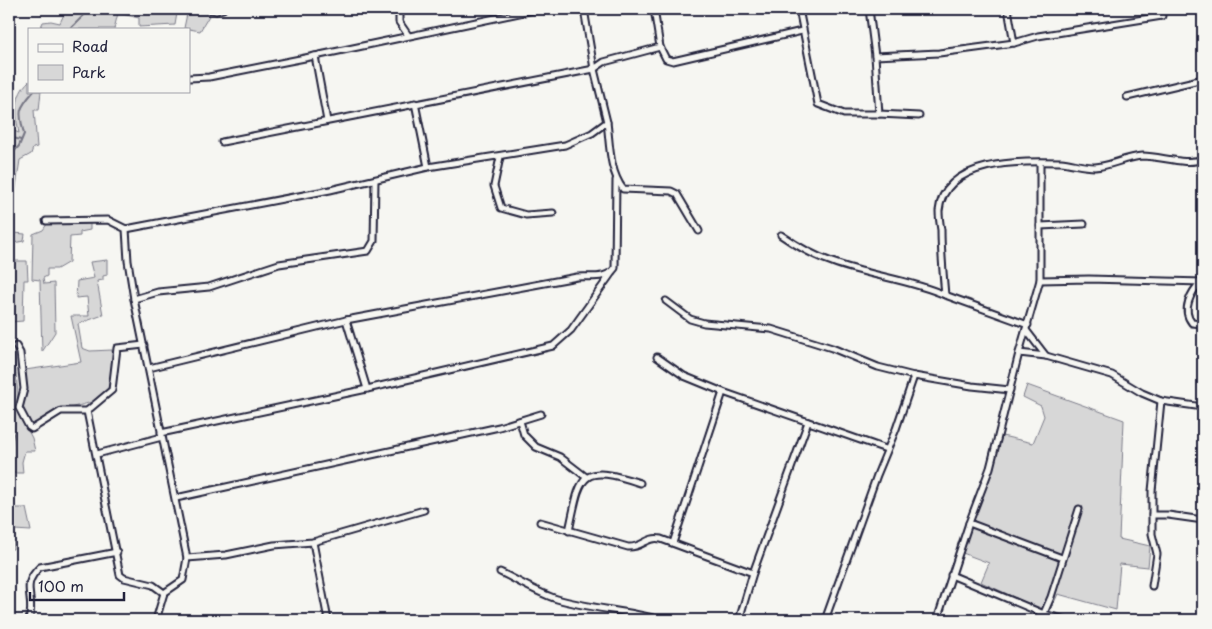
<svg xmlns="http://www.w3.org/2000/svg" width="1212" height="629" viewBox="0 0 1212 629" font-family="'Playpen Sans',sans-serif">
<rect width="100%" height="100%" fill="#f6f6f2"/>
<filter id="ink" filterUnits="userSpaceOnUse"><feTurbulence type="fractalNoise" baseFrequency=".02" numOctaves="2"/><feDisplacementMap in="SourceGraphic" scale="10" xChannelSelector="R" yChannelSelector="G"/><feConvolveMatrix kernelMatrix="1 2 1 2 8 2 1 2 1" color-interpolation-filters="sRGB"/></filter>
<g filter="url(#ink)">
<g fill="#d7d7d7" stroke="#7c7c89">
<path d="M 58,9 L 161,9 L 177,13 L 175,25 L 139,27 L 139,18 L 118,13 L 114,29 L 40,29 L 43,22 L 51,21 L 60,23 L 65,12 Z"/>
<path d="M 188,9 L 213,9 L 200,31 L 184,28 Z"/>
<path d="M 29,81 L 29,91 L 41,91 L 39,110 L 34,110 L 37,147 L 33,148 L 31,154 L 20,160 L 14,200 L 14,233 L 25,234 L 24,241 L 13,243 L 13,261 L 27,261 L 28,280 L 24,280 L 23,321 L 11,322 L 18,394 L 16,408 L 32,438 L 35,451 L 25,451 L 22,462 L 23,473 L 12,473 L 9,476 L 9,129 L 19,133 C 15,115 14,95 29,81 Z"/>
<path d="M 69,222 L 90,222 L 90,230 L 80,232 L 80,236 L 70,237 L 69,262 L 57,269 L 47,269 L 47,276 L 43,278 L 44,284 L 54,283 L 55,332 L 42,352 L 40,280 L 32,279 L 33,234 L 43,230 L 47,224 Z"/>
<path d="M 107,260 L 107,275 L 103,276 L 103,280 L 97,281 L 103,315 L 78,324 L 82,348 L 90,351 L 112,350 C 114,406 100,399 53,412 C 44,415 40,424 30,424 L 21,405 L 25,399 L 25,370 L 81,362 L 71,316 L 89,316 L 87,297 L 76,298 L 77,281 L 94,278 L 90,262 Z"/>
<path d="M 1027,385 L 1124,420 L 1119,539 L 1150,546 L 1148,567 L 1120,564 L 1116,610 L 1058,594 L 1049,613 L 981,582 L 989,563 L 960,552 L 1002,436 L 1033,443 L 1044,416 L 1041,406 L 1023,397 Z"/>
<path d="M 9,508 L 26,508 L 31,531 L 14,530 L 13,549 L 9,549 Z"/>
</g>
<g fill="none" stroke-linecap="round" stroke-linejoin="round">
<g stroke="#757583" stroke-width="2">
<path d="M 70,29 L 90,9"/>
<path d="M 9,137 L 21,140"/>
<path d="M 9,157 L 19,146 L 24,134 C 18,111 18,109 34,91"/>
<path d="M 9,419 L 13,434 L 9,456"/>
</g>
<defs>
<g id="street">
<path d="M 208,9 L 216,11 L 223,9"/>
<path d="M 399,9 L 399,22 L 408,35"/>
<path d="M 799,9 L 818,104 L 844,114 L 879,114 L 875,56 L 869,9"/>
<path d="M 1008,9 L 1014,43"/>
<path d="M 660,47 L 666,59 L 673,61 L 802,31"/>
<path d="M 315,56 L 327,121"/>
<path d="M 875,56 L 939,53 L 1014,43 L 1038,36 L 1162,16"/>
<path d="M 189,78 L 209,77 L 315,56 L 538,9"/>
<path d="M 1127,97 L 1203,79"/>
<path d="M 415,103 L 428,167"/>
<path d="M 879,114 L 919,116"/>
<path d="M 607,122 C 610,145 609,170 623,189 L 671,191 L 677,194 L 699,231"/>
<path d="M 222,142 L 594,69 L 604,62 L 660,47 L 654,9"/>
<path d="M 500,157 L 494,186 L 501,208 L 526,215 L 553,213"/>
<path d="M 46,221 L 108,220 L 126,229 L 128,261 L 134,299 L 187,558 L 183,580 L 164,593 L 156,620"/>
<path d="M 1040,226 L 1084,224"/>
<path d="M 126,229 L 330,190 L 428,167 L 565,145 L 592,133 L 607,122 L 594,69 L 584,9"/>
<path d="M 781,235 C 797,246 814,256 832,262 C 869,276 908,279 945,295"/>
<path d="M 1040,280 L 1089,279 L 1203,282"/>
<path d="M 1201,282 C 1191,292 1181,310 1192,323 L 1203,324"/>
<path d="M 134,299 L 158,292 L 209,287 L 279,264 L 368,251 L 374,241 L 375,180"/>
<path d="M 666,301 L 690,319 L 704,323 L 771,329 L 832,348 L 878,367 L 914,376 L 896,429 L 877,475 L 825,620"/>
<path d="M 346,320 L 367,389"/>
<path d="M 1028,325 L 945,295 C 943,273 941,252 941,230 C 940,224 939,217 939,211 C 944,159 1022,161 1061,162 C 1072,163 1083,167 1095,167 C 1111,166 1125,157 1143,156 C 1161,156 1186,166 1203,159"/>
<path d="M 1026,330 L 1046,356"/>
<path d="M 16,346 L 20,353 L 24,389 L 19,408 L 29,427 L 32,429 L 61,411 L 87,411 L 112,390 L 117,348 L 144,345"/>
<path d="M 1019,353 L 1046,356 L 1112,375 L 1142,393 L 1161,401 L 1203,407"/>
<path d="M 657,357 L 684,376 L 723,392 L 886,449"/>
<path d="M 149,368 L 346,320 L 577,277 C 590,276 607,280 615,268 L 616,180"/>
<path d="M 914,376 L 972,386 L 1010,390"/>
<path d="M 87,411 L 120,575 L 124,578 L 153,585 L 164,593"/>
<path d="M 520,421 L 524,435 L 536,447 L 560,457 L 586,477"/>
<path d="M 161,433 L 367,389 L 553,346 L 571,330 L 611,274"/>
<path d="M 97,454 L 162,437"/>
<path d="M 176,498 L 499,427 L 541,414"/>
<path d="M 1152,515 L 1168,515 L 1203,520"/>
<path d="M 540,522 L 628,547 C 642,548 647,536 661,539 L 753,573"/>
<path d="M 969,523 L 1062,558"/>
<path d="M 569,531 C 581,475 579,463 640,483"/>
<path d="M 313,542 L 328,620"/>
<path d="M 673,543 L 723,392"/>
<path d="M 187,558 L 226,555 L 274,545 L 313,542 L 424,510"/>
<path d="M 500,572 C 519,581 538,593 557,599 C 591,609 627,610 660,620"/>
<path d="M 951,575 L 1044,614 L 1066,620"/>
<path d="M 1152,586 L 1157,554 L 1152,534 L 1152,491 L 1161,401"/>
<path d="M 29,620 C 36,595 19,587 40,567 L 117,552"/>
<path d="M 739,620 L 753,573 L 808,422"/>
<path d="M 937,620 L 969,523 L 990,468 L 1019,353 L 1040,280 L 1040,163"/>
<path d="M 1041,620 L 1051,597 L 1079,509"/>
</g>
</defs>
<use href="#street" stroke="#22223b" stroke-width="9"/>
<use href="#street" stroke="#f6f6f2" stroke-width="5"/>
</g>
</g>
<rect width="1212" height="629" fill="none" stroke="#f6f6f2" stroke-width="30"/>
<rect x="15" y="15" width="1182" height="599" fill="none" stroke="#22223b" stroke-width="2" filter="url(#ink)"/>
<rect x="28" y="28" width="162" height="65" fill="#f6f6f2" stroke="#a1a1a9"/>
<rect x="38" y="44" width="25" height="8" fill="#f6f6f2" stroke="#a1a1a9"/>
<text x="72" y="52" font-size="15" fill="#22223b">Road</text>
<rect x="38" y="65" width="25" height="15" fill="#d7d7d7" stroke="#a1a1a9"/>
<text x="72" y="78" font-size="15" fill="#22223b">Park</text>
<path d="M30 592v8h94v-8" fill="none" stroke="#22223b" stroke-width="2.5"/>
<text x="38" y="592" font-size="15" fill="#22223b" stroke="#f6f6f2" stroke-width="4" paint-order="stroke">100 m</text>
</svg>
